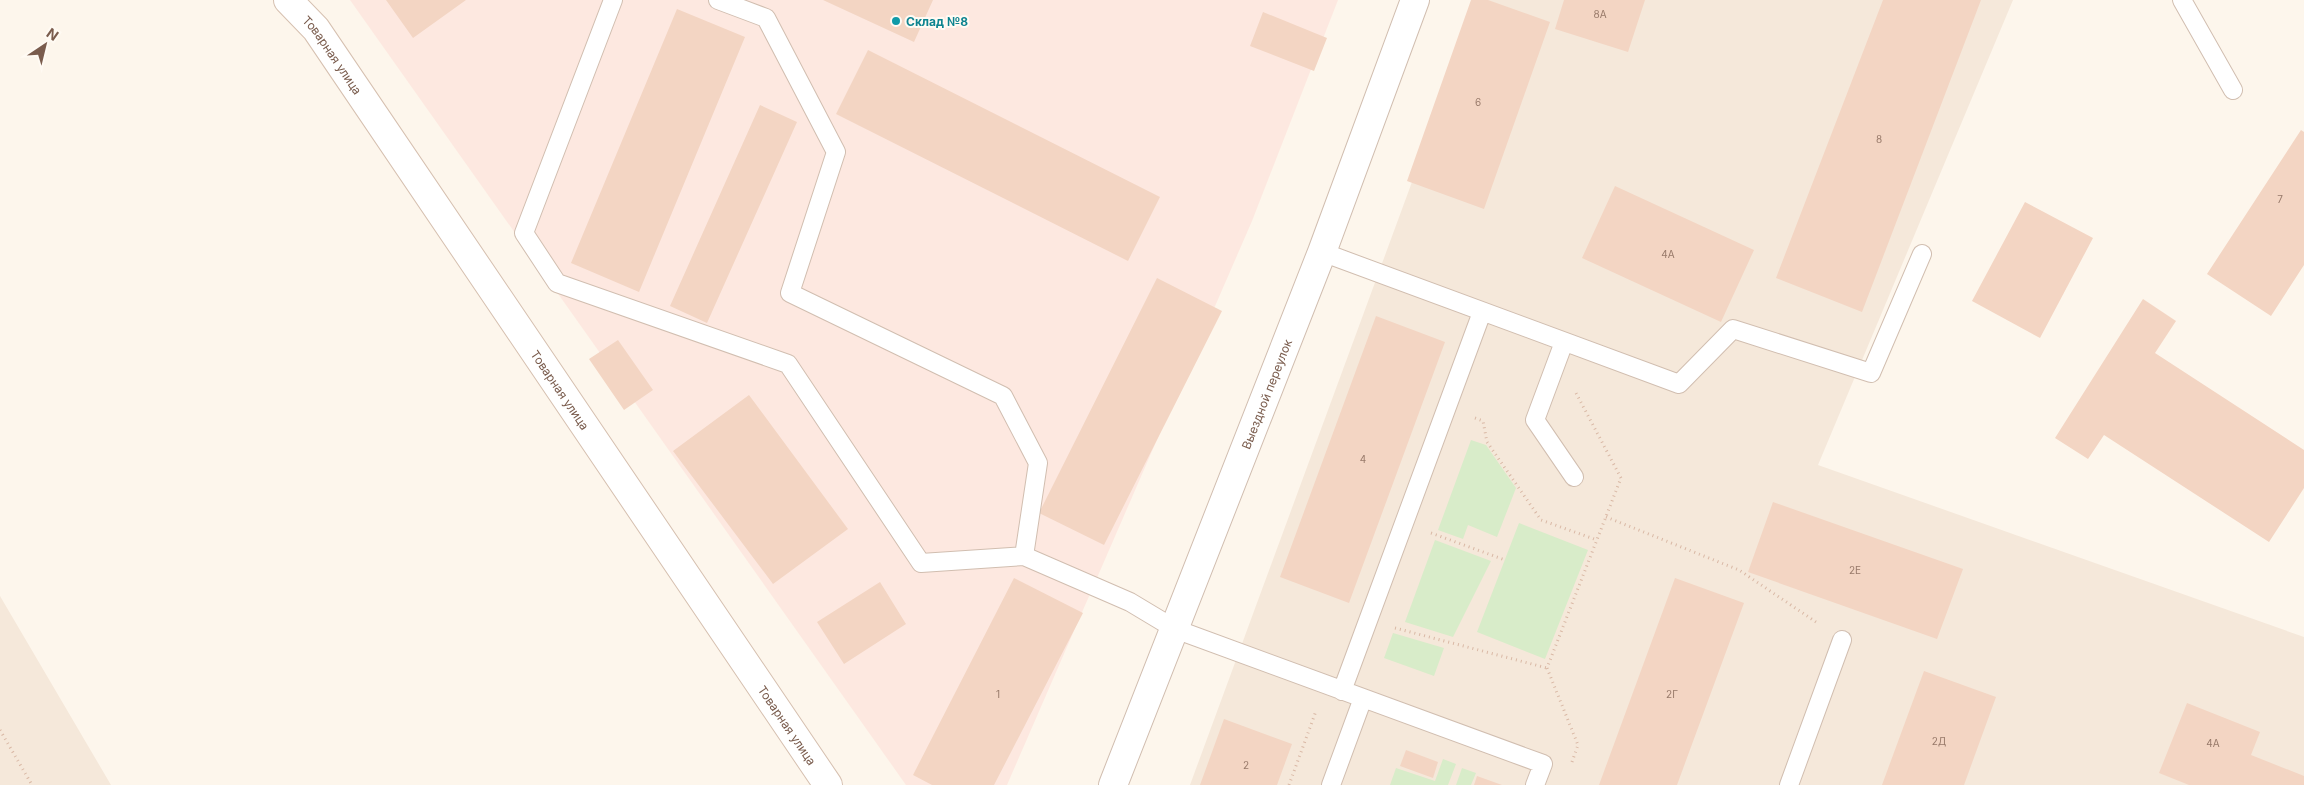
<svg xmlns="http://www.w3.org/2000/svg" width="2304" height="785" font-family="Inter,sans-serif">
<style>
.residential{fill:#f5e8da}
.commercial{fill:#fde8e0}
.green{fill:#d8ecc9}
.building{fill:#f3d5c3}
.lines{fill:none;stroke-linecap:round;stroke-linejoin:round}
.service-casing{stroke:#d1beb0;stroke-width:20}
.minor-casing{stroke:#d1beb0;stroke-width:30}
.secondary-casing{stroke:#d6c0b0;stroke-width:30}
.path{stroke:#d9b8a5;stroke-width:3;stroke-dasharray:1 4;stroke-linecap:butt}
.service{stroke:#fff;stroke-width:18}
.minor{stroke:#fff;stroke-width:28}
.secondary{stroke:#fff;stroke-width:28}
.culture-dot{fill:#0f9aa8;stroke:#fffaf3;stroke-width:2}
.labels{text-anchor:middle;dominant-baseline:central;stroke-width:4;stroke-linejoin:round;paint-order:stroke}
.number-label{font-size:10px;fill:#987a6a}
.culture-label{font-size:12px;font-weight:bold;fill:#0d838f;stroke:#fffaf3;text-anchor:start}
.street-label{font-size:12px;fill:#7a5c4d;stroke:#fffaf3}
</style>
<rect width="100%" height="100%" fill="#fdf6ec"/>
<!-- residential -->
<path class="residential" d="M1479,0H2013L1818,465L2304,637V785H1190Z
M0,596L111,785H0Z"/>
<!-- commercial -->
<path class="commercial" d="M350,0H1338L1252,221L1007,785H906Z"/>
<!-- green -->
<path class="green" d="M1471,440L1486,445L1516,488L1497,537L1468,525L1463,539L1438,530Z
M1519,523L1588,550L1545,659L1477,632Z
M1435,540L1491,561L1453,637L1405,622Z
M1393,633L1444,648L1434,676L1384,658Z
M1443,759L1456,764L1448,785H1390L1396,768L1435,781Z
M1462,768L1476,773L1471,785H1456Z"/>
<!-- building -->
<path class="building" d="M386,0H466L413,38Z
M823,0H933L914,42Z
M1471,0H1488L1550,22L1484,209L1407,181Z
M1564,0H1645L1628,52L1555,29Z
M1883,0H1981L1862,312L1776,278Z
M677,9L745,37L639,292L571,263Z
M1263,12L1327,38L1314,71L1250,46Z
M868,50L1160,197L1128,261L836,114Z
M760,105L797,122L707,323L670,306Z
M2301,130L2304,132V265L2271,316L2207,274Z
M1615,186L1754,250L1721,322L1582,258Z
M2025,202L2093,238L2040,338L1972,301Z
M1157,278L1222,311L1104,545L1039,513Z
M2143,299L2176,321L2155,353L2304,450V488L2269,542L2104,435L2088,459L2055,438Z
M1376,316L1445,342L1349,603L1280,577Z
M618,340L653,390L624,410L589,359Z
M749,395L848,529L773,584L673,451Z
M1773,502L1963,569L1937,639L1748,572Z
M1014,578L1083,613L994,785H932L913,775Z
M1675,578L1744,603L1677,785H1599Z
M880,582L906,624L844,664L817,622Z
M1924,671L1996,697L1964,785H1882Z
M2187,703L2260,732L2251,755L2304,776V785H2189L2159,773Z
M1224,719L1292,744L1277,785H1200Z
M1406,750L1438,762L1433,778L1400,766Z
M1477,776L1502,785H1474Z"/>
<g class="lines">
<!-- service casing -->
<g class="service-casing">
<path id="service" d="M613,0L524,233L557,283L788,364L921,563L1024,556L1130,602L1175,629L1543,764L1535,785
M718,0L766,18L836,152L790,293L1003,396L1038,463L1024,556
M2182,0L2233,90
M1322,252L1679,384L1733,329L1871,373L1922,254
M1564,342L1535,420L1574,477
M1342,691L1482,312
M1331,785L1363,698
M1789,785L1842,640"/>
</g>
<!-- minor casing -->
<g class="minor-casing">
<g id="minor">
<path id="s1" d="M1113,785L1322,252L1415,0"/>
</g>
</g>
<!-- secondary casing -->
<g class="secondary-casing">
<g id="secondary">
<path id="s2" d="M288,0L316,29L339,63L828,785"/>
</g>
</g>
<!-- path -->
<path class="path" d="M1475,418L1483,421L1487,442L1541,520L1597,540
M1606,517L1739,570L1819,624
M1431,533L1505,560
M1395,628L1547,668
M0,730L32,785
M1572,762L1578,745L1547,668L1621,478L1576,393
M1289,785L1316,711"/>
<!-- service -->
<use href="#service" class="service"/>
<!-- minor -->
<use href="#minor" class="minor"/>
<!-- secondary -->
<use href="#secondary" class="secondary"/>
</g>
<!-- markers -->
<circle class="culture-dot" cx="896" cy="21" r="5"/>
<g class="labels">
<!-- number labels -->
<g class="number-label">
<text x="1600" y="14">8А</text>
<text x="1478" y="102">6</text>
<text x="1879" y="139">8</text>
<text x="2280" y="199">7</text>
<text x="1668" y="254">4А</text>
<text x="1363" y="459">4</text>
<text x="1855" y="570">2Е</text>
<text x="998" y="694">1</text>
<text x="1672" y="694">2Г</text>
<text x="1939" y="741">2Д</text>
<text x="2213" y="743">4А</text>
<text x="1246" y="765">2</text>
</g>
<!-- culture labels -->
<g class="culture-label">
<text x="906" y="21">Склад №8</text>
</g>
<!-- street labels -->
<g class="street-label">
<text stroke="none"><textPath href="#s2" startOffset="71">Товарная улица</textPath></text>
<text stroke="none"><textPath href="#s2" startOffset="476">Товарная улица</textPath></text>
<text stroke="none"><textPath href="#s1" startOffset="420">Выездной переулок</textPath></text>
<text stroke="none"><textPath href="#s2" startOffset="881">Товарная улица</textPath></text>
</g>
</g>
<!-- north arrow -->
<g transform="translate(45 45) rotate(35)" stroke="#fffaf3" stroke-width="4" paint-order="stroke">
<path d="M0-4L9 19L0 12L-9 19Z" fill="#7a5c4d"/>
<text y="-8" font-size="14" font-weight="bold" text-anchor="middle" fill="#7a5c4d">N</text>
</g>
</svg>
